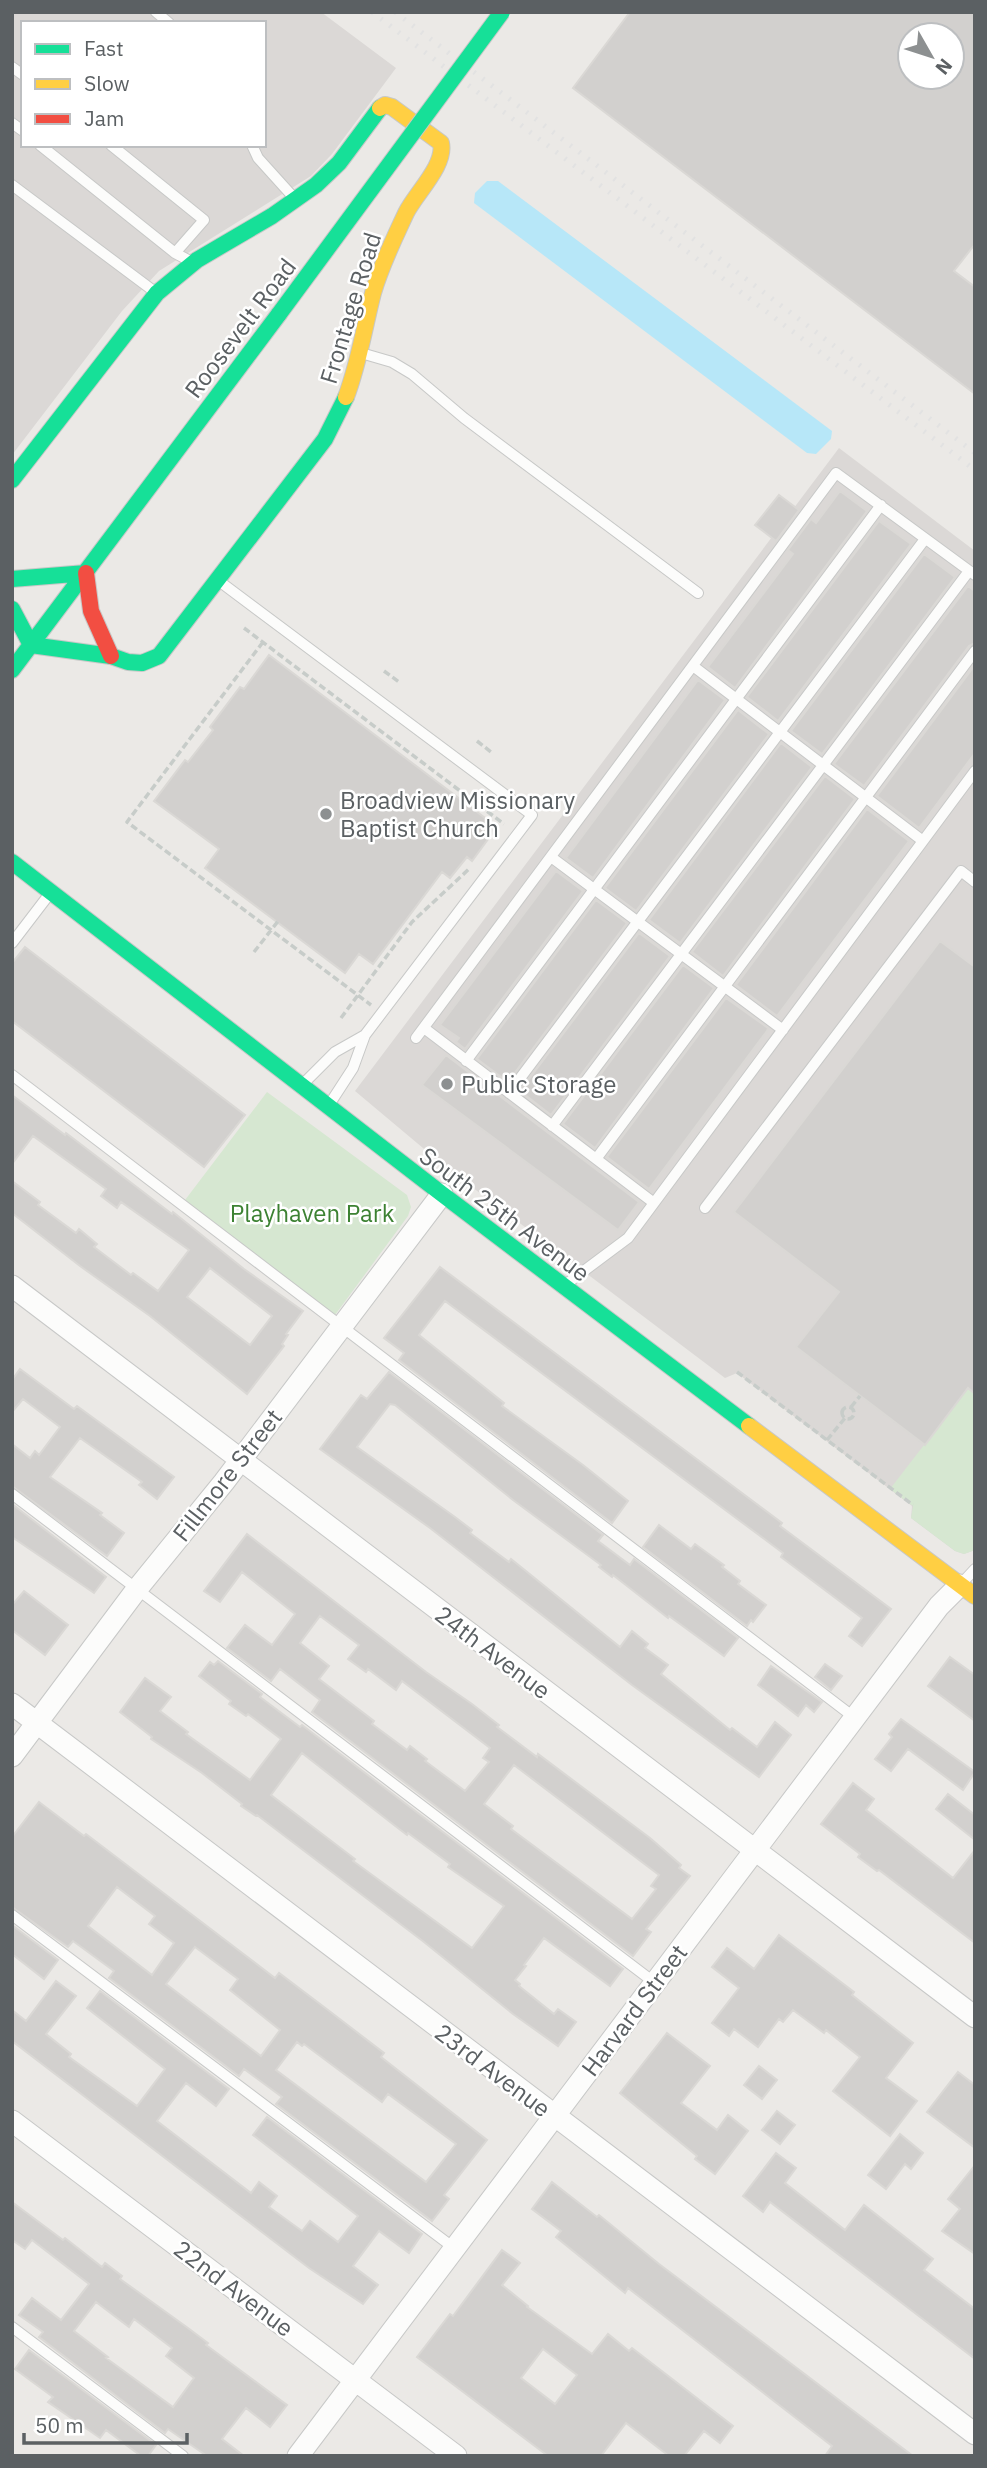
<svg xmlns="http://www.w3.org/2000/svg" width="987" height="2468" font-family="'IBM Plex Sans',sans-serif">
<style>
.industrial{fill:#dbd8d6;fill-rule:evenodd}
.green{fill:#d6e7d1}
.water{fill:#b7e7f8}
.building{fill:#d2d0ce;stroke:#dad8d5;stroke-width:2;fill-rule:evenodd}
.lines{fill:none;stroke-linecap:round;stroke-linejoin:round}
.lane-casing{stroke:#c7c8c7;stroke-width:12}
.street-casing{stroke:#c7c8c7;stroke-width:23}
.fast-casing{stroke:#c7c8c7;stroke-width:18}
.slow-casing{stroke:#c7c8c7;stroke-width:18}
.jam-casing{stroke:#c7c8c7;stroke-width:18}
.path{stroke:#c7ccc9;stroke-width:3.5;stroke-dasharray:7 3.5;stroke-linecap:butt}
.lane{stroke:#fcfcfb;stroke-width:10}
.street{stroke:#fcfcfb;stroke-width:21}
.fast{stroke:#16e098;stroke-width:16}
.slow{stroke:#ffcf43;stroke-width:16}
.jam{stroke:#f24e42;stroke-width:16}
.rail{stroke:#e2e2e2;stroke-width:5;stroke-dasharray:2 9;stroke-linecap:butt}
.fast-bridge-casing{stroke:#c7c8c7;stroke-width:18;stroke-linecap:butt}
.fast-bridge{stroke:#16e098;stroke-width:16}
.poi-dot{fill:#8d9091;stroke:#fff;stroke-width:2.5}
.labels{text-anchor:middle;dominant-baseline:central;stroke-width:5;stroke-linejoin:round;paint-order:stroke}
.street-label{font-size:24px;fill:#5b6063;stroke:#fff}
.poi-label{font-size:24px;fill:#5b6063;stroke:#fff;text-anchor:start}
.park-label{font-size:24px;fill:#3d8233;stroke:#fff}
</style>
<rect width="100%" height="100%" fill="#ebe9e6"/>
<!-- industrial -->
<path class="industrial" d="M12,12H321L396,68L332,154L311,176L159,271L122,311L12,455ZM23,23H264V145H23Z
M839,448L975,551V1550L964,1554L955,1551L911,1518L912,1506L737,1373L725,1378L448,1169L355,1091Z"/>
<!-- green -->
<path class="green" d="M267,1092L407,1195L411,1207L408,1216L332,1319L182,1204Z
M968,1388L975,1394V1550L964,1554L955,1551L911,1518L913,1506L890,1489Z"/>
<!-- water -->
<path class="water" d="M487,181H498L832,431L831,439L816,454L807,453L474,203L475,193Z"/>
<!-- building -->
<path class="building" d="M630,12H975V244L954,271L975,287V394L573,88ZM910,35H952V77H910Z
M840,491L867,511L735,688L708,667L793,554L788,550L811,519L816,523Z
M779,495L799,510L776,541L755,525Z
M879,521L911,544L778,721L747,697Z
M924,554L955,577L822,754L791,731Z
M968,586L975,591V643L969,646L864,786L834,764Z
M269,655L497,827L472,861L467,857L450,878L442,872L373,964L359,954L345,973L205,868L219,849L154,801L185,760L188,762L213,730L210,727L240,687L244,689Z
M975,665V753L919,828L877,796Z
M698,680L725,700L593,878L566,858Z
M738,710L769,734L636,911L605,888Z
M781,743L812,767L680,943L649,920Z
M825,776L855,799L723,976L692,952Z
M867,809L909,841L777,1016L736,985Z
M556,871L583,891L465,1049L456,1042L459,1038L440,1025Z
M596,900L627,923L508,1082L477,1059Z
M639,933L670,956L551,1115L520,1091Z
M940,941L975,967V1394L968,1388L925,1445L796,1347L839,1292L734,1212Z
M25,947L245,1115L204,1167L12,1021V963Z
M683,965L714,988L595,1148L563,1124Z
M726,998L768,1028L767,1031L649,1189L607,1157Z
M446,1055L639,1202L618,1230L422,1085Z
M12,1095L65,1135L66,1133L172,1214L173,1212L244,1269L303,1311L286,1334L288,1335L282,1344L284,1346L247,1394L150,1316L80,1266L12,1213V1181L40,1202L38,1205L76,1233L79,1229L97,1244L94,1247L131,1275L133,1273L158,1291L189,1250L121,1202L117,1208L101,1196L106,1189L33,1136L12,1164ZM210,1268L272,1316L250,1345L187,1297Z
M440,1267L782,1523L780,1526L891,1609L862,1646L849,1636L862,1618L781,1557L783,1553L445,1301L419,1335L504,1403L502,1406L583,1465L628,1501L612,1523L399,1360L404,1353L384,1338Z
M20,1369L74,1409L77,1406L174,1477L157,1499L139,1485L142,1482L80,1438L50,1477L102,1513L100,1515L124,1533L107,1556L12,1486V1444L30,1458L35,1451L39,1455L60,1427L23,1399L12,1412V1380Z
M389,1372L603,1535L598,1541L630,1565L634,1559L738,1638L724,1656L669,1616L668,1618L613,1575L612,1577L599,1567L601,1565L513,1500L395,1405L390,1404L357,1447L455,1517L472,1530L470,1533L509,1562L511,1559L620,1647L632,1631L648,1644L645,1648L668,1665L661,1674L730,1730L732,1728L757,1747L775,1722L791,1735L759,1777L632,1685L430,1528L320,1449L361,1395L367,1399Z
M12,1504L106,1577L94,1593L12,1537Z
M659,1525L691,1549L695,1544L724,1565L722,1567L740,1581L738,1584L766,1605L753,1622L751,1620L747,1626L643,1547Z
M247,1534L426,1672L472,1704L499,1725L497,1727L537,1757L538,1754L650,1838L681,1865L679,1868L690,1876L646,1929L651,1932L633,1956L312,1712L320,1700L280,1669L271,1681L227,1648L245,1625L272,1645L295,1614L242,1572L220,1602L204,1591ZM320,1616L359,1645L348,1659L366,1672L368,1669L396,1690L402,1681L490,1748L483,1758L489,1762L465,1791L425,1761L427,1759L410,1746L407,1750L372,1724L374,1721L319,1679L329,1666L300,1643ZM514,1765L659,1875L651,1886L656,1889L632,1919L511,1829L513,1826L484,1804Z
M24,1591L68,1625L45,1655L12,1630V1605Z
M950,1657L975,1675V1721L928,1686Z
M218,1661L262,1694L260,1697L300,1727L302,1725L623,1969L610,1986L544,1938L524,1965L526,1966L515,1980L520,1984L519,1986L554,2014L558,2009L576,2022L558,2046L513,2014L424,1942L257,1815L256,1816L241,1806L242,1804L202,1773L151,1739L152,1737L120,1712L145,1678L171,1697L160,1711L188,1732L186,1734L250,1780L281,1739L248,1714L246,1716L229,1704L231,1701L199,1676L210,1662L214,1665ZM302,1753L394,1825L407,1835L408,1833L450,1864L448,1867L504,1906L472,1948L353,1861L355,1859L271,1795Z
M825,1664L842,1676L831,1690L815,1677Z
M771,1666L822,1702L814,1712L806,1705L798,1716L758,1685Z
M901,1719L975,1772L963,1790L908,1749L891,1771L875,1759L892,1737L889,1734Z
M853,1783L874,1799L866,1810L953,1878L975,1850V1943L879,1870L877,1871L858,1857L860,1854L821,1824Z
M948,1794L975,1815V1840L936,1809Z
M39,1802L84,1836L86,1834L275,1978L279,1973L328,2010L384,2053L381,2057L487,2140L444,2195L449,2199L432,2221L276,2104L282,2097L244,2069L239,2076L109,1978L114,1971L73,1941L68,1947L12,1907V1837ZM117,1887L155,1916L149,1924L174,1943L152,1975L88,1926ZM195,1947L238,1979L230,1990L280,2030L261,2056L166,1984ZM297,2042L302,2046L304,2044L382,2102L388,2094L456,2144L426,2182L276,2070Z
M12,1925L58,1960L44,1979L12,1954Z
M779,1935L854,1992L852,1995L913,2043L886,2078L917,2101L890,2136L833,2091L860,2057L826,2030L824,2033L793,2010L783,2022L779,2019L758,2047L734,2029L729,2036L712,2023L739,1988L712,1967L727,1948L754,1969Z
M56,1981L76,1996L46,2034L71,2054L69,2057L137,2106L165,2069L87,2008L100,1991L229,2089L216,2106L186,2083L157,2121L251,2193L259,2182L277,2196L269,2207L302,2231L310,2221L338,2242L358,2216L253,2135L267,2117L422,2234L409,2253L379,2231L353,2266L378,2285L363,2304L309,2268L12,2041V2010L26,2021Z
M667,2033L710,2066L681,2103L717,2130L728,2115L748,2131L715,2174L695,2159L697,2156L620,2093Z
M759,2066L777,2080L762,2099L744,2085Z
M958,2072L975,2085V2148L927,2112Z
M777,2111L795,2125L780,2144L762,2130Z
M900,2134L923,2153L911,2169L905,2164L886,2189L868,2175Z
M776,2153L796,2168L785,2183L845,2230L864,2205L933,2259L924,2270L975,2309V2359L770,2202L763,2212L743,2196Z
M975,2165V2254L942,2231L960,2209L948,2199Z
M552,2182L597,2217L599,2215L659,2264L913,2456H825L832,2446L628,2288L625,2293L556,2237L561,2231L532,2209Z
M12,2202L63,2240L65,2238L102,2267L105,2263L122,2276L120,2279L188,2328L208,2343L206,2345L287,2405L270,2427L246,2408L222,2439L244,2456H207L168,2429L165,2433L39,2337L43,2332L19,2315L32,2298L61,2320L89,2284L32,2240L25,2249L12,2240ZM96,2302L129,2327L134,2319L172,2348L166,2356L194,2378L173,2407L106,2358L108,2357L74,2331Z
M502,2250L520,2263L502,2285L528,2306L527,2307L592,2354L608,2334L629,2351L632,2348L733,2426L720,2443L704,2431L684,2456H669L626,2423L601,2456H548L417,2357L450,2314L453,2316ZM543,2349L577,2375L555,2404L521,2378Z
M29,2350L156,2445L148,2456H141L106,2430L100,2438L48,2402L53,2397L15,2369Z"/>
<g class="lines">
<!-- lane casing -->
<g class="lane-casing">
<path id="lane" d="M156,12L169,23
M12,67L23,75
M12,123L23,131
M40,145L175,253L190,261
M111,145L204,220L175,253
M252,145L258,158L295,199
M12,185L155,292
M361,353L392,362L412,374L464,418L698,593
M219,581L532,815L365,1035L353,1068L329,1105
M693,666L923,841
M551,857L783,1030
M12,943L51,892
M424,1028L654,1203
M416,1038L836,473L975,575
M466,1061L881,505
M12,1075L855,1718
M302,1085L335,1052L365,1035
M509,1093L925,539
M552,1126L969,571
M596,1159L975,651
M705,1208L961,871L975,882
M565,1285L628,1238L975,771
M12,1494L655,1983
M962,1583L975,1569
M12,1915L454,2248
M12,2327L183,2456"/>
</g>
<!-- street casing -->
<g class="street-casing">
<path id="street" d="M12,1286L975,2017
M12,1704L975,2434
M12,1756L137,1589L224,1482L442,1194
M12,2121L456,2456
M298,2456L939,1606L960,1585"/>
</g>
<!-- fast casing -->
<g class="fast-casing">
<path id="fast" d="M12,480L157,293L197,260L272,216L316,185L339,163L380,108
M12,579L86,573
M12,609L31,645
M31,645L111,656L128,662L142,663L159,656L325,439L346,397
M12,670L279,314
M12,862L442,1194L749,1426"/>
</g>
<!-- slow casing -->
<g class="slow-casing">
<path id="slow" d="M346,397C359,363 364,328 373,293C381,265 394,239 406,213C416,193 446,165 441,143L392,107L385,105L380,108
M749,1426L975,1596"/>
</g>
<!-- jam casing -->
<g class="jam-casing">
<path id="jam" d="M86,573L91,611L111,656"/>
</g>
<!-- path -->
<path class="path" d="M244,628L504,824
M263,642L127,822L371,1005
M384,671L399,682
M477,741L491,752
M254,952L279,920
M341,1018L412,922L469,869
M737,1372L913,1505
M842 1413a6 6 0 1 1 12 0a6 6 0 1 1-12 0Z
M851,1407L860,1396
M827,1440L845,1418"/>
<!-- lane -->
<use href="#lane" class="lane"/>
<!-- street -->
<use href="#street" class="street"/>
<!-- fast -->
<use href="#fast" class="fast"/>
<!-- slow -->
<use href="#slow" class="slow"/>
<!-- jam -->
<use href="#jam" class="jam"/>
<!-- rail -->
<path class="rail" d="M372,12L975,470
M395,12L975,453"/>
<!-- fast-bridge casing -->
<g class="fast-bridge-casing">
<path id="fast-bridge" d="M279,314L502,12"/>
</g>
<!-- fast-bridge -->
<use href="#fast-bridge" class="fast-bridge"/>
</g>
<!-- markers -->
<g class="poi-dot">
<circle cx="326" cy="814" r="7"/>
<circle cx="447" cy="1084" r="7"/>
</g>
<g class="labels">
<!-- street labels -->
<g class="street-label">
<text transform="translate(350 308) rotate(-73)">Frontage Road</text>
<text transform="translate(240 328) rotate(-53)">Roosevelt Road</text>
<text transform="translate(505 1214) rotate(37)">South 25th Avenue</text>
<text transform="translate(227 1475) rotate(-52)">Fillmore Street</text>
<text transform="translate(493 1652) rotate(37)">24th Avenue</text>
<text transform="translate(634 2010) rotate(-53)">Harvard Street</text>
<text transform="translate(493 2070) rotate(37)">23rd Avenue</text>
<text transform="translate(234 2288) rotate(37)">22nd Avenue</text>
</g>
<!-- poi labels -->
<g class="poi-label">
<text x="340" y="800">Broadview Missionary<tspan x="340" dy="28">Baptist Church</tspan></text>
<text x="461" y="1084">Public Storage</text>
</g>
<!-- park labels -->
<g class="park-label">
<text x="312" y="1213">Playhaven Park</text>
</g>
</g>
<!-- border -->
<rect width="987" height="2468" fill="none" stroke="#5b6063" stroke-width="28"/>
<!-- legend -->
<rect x="21" y="21" width="245" height="126" fill="#ffffff" stroke="#bdbfc1" stroke-width="2"/>
<rect x="35" y="44" width="35" height="10" fill="#16e098" stroke="#bdbfc1" stroke-width="2"/>
<text x="84" y="56" font-size="21" fill="#5b6063">Fast</text>
<rect x="35" y="79" width="35" height="10" fill="#ffcf43" stroke="#bdbfc1" stroke-width="2"/>
<text x="84" y="91" font-size="21" fill="#5b6063">Slow</text>
<rect x="35" y="114" width="35" height="10" fill="#f24e42" stroke="#bdbfc1" stroke-width="2"/>
<text x="84" y="126" font-size="21" fill="#5b6063">Jam</text>
<!-- north arrow -->
<g transform="translate(931 56) rotate(129)"><circle r="33" fill="#ffffff" stroke="#bdbfc1" stroke-width="2"/>
<path d="M0-5L12 26L0 18L-12 26Z" fill="#8d9091"/>
<text y="-10" font-size="19" font-weight="bold" text-anchor="middle" fill="#5b6063">N</text>
</g>
<!-- scale -->
<path d="M24 2433v10h163v-10" fill="none" stroke="#5b6063" stroke-width="3.5"/>
<text x="35" y="2433" font-size="21" fill="#5b6063" stroke="#ffffff" stroke-width="5" paint-order="stroke">50 m</text>
</svg>
